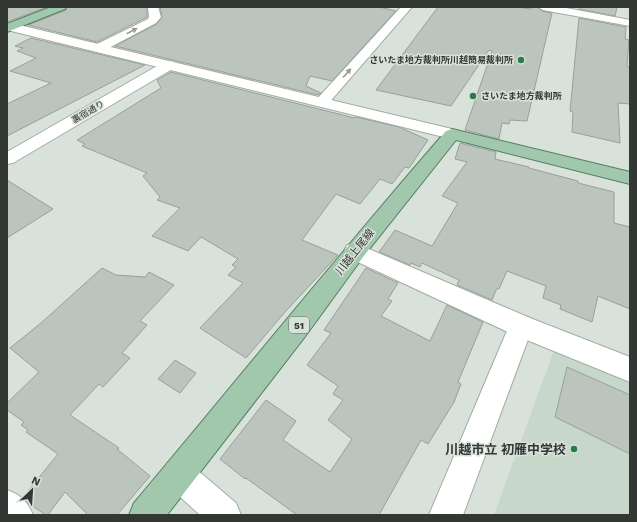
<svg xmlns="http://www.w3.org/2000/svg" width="637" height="522" font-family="'Work Sans','Noto Sans JP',sans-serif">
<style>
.built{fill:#c7d8cb}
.building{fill:#bbc5bd;stroke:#97a099}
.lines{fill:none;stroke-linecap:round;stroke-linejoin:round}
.minor-casing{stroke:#a2aca4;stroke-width:2}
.tertiary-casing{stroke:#a2aca4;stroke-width:2}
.primary-casing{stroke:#537e60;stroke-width:2}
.minor{fill:#fff;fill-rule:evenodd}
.tertiary{fill:#fff;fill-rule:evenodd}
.primary{fill:#a1c8ad;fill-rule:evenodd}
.oneway{fill:#9a9c9a}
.poi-dot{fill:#2c7949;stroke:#d8e2da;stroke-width:1.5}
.labels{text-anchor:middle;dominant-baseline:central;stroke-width:3;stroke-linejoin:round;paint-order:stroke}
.far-poi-label{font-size:9px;font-weight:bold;fill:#343835;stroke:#d8e2da;text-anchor:end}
.far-street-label{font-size:9px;fill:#343835;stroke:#d8e2da}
.shield{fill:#d8e2da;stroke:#656b66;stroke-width:1}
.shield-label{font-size:10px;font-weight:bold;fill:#343835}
.street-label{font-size:11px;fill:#343835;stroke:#d8e2da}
.near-poi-label{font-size:13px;font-weight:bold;fill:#343835;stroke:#d8e2da;text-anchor:end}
</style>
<rect width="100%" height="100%" fill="#d8e2da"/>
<!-- built -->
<path class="built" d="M554,350L630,383V515H494Z"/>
<!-- building -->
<path class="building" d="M7,7H47L7,22Z
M67,7H147V17L97,42L28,25L66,10Z
M160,7H379L396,11L332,81L310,76L306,86L321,93L318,95L115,46L157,24L162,17Z
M438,7H517L531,9L532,7H537L542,11L552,13L527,121L510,120L509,124L502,123L499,139L465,130L492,51L489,50L451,106L376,90Z
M580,7H617L615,16L579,9Z
M579,18L626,27L625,39L629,40L627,65L630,69V104L618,103L620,143L572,132L573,112L570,111Z
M31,38L145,65L7,136V104L51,83L10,71L36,58L17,51L23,48L15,46Z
M171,72L355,118L356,117L399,127L428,140L409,168L405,167L392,184L380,179L360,204L336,194L302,240L338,255L285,312L246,358L200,328L243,283L228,275L236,267L232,265L238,259L201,237L188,251L152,236L180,208L157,200L160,197L143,176L147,173L82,146L85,144L77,140L161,88L157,80Z
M460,143L496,152L495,159L529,167V168L578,181V183L614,192V223L630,227V309L598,296L592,322L560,309L561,305L543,298L546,286L507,271L499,289L497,288L492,300L457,285L459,280L422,263L420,267L411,263L410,265L379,252L395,230L432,246L458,203L442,196L467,162L455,159Z
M7,180L53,209L7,238Z
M102,268L116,275L145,277L149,272L174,285L140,321L147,325L122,353L130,358L103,387L99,384L70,415L119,448L117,449L150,476L117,515H88L65,492L48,515H46L29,504L23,497L58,454L26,432L28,430L21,425L24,422L7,410V403L39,372L10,348L41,323Z
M366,268L398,283L388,299L392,301L381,316L430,341L447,305L483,322L458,382L461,384L454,402L428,444L421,440L379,515H297L246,478L245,479L220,459L266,400L296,421L283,440L330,472L352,439L328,420L343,400L333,394L338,386L307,365L331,333L324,330Z
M175,360L196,373L180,393L158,379Z
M567,367L630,395V454L555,417Z"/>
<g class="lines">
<!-- minor casing -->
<g class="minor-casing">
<path id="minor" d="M148,7H158L161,17L156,23L103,51H95L93,48L95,45L148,19L149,17Z
M401,7H412L327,105L322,107L317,105L314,102L317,99Z
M538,7H561L630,20V26L543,10Z
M169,61L174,62L176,65L174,68L13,163L7,164V152L164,62Z
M355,243L530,318L630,357V382L512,334L347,257L344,251L347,245Z
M7,490C21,495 27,501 33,515H7Z"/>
</g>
<!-- tertiary casing -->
<g class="tertiary-casing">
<path id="tertiary" d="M11,23L452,129L458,131L460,134L458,137L452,139L7,30V24Z
M521,315L530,318L533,326L463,515H429L509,326L512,318Z
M178,458L189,463L236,503L241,515H200L167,485L162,474L167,463Z"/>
</g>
<!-- primary casing -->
<g class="primary-casing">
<path id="primary" d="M51,7H66L65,9L7,32V24Z
M452,129L630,172V184L456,140L363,257L304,338L167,515H129L134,503C238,379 340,253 446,131Z"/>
</g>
<!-- minor -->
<use href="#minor" class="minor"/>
<!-- tertiary -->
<use href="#tertiary" class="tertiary"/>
<!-- primary -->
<use href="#primary" class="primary"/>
</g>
<!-- one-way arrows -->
<defs><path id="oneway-solid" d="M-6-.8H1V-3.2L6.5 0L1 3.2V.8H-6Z"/></defs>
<g class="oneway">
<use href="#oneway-solid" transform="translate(132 31) rotate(-28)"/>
<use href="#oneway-solid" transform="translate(347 73) rotate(-49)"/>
</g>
<!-- markers -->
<g class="poi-dot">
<circle cx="521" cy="60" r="4"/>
<circle cx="473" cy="96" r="4"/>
<circle cx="574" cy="449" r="4"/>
</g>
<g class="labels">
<!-- far-poi labels -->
<g class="far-poi-label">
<text x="513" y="60">さいたま地方裁判所川越簡易裁判所</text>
<text x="481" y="96" text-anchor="start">さいたま地方裁判所</text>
</g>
<!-- far-street labels -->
<g class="far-street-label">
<text transform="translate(88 112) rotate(-30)">裏宿通り</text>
</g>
<!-- shield labels -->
<rect class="shield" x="289" y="317" width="20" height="16" rx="3"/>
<g class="shield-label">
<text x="299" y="325">51</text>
</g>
<!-- street labels -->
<g class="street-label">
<text transform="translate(355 252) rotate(-52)">川越上尾線</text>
</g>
<!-- near-poi labels -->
<g class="near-poi-label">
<text x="566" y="449">川越市立 初雁中学校</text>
</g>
</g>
<!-- border -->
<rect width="637" height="522" fill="none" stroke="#343835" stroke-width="16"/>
<!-- north arrow -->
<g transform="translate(32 490) rotate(25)" stroke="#d8e2da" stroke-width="3" paint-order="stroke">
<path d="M0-3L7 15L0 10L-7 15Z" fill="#343835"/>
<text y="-6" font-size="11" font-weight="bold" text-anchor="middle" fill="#343835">N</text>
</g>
</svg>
